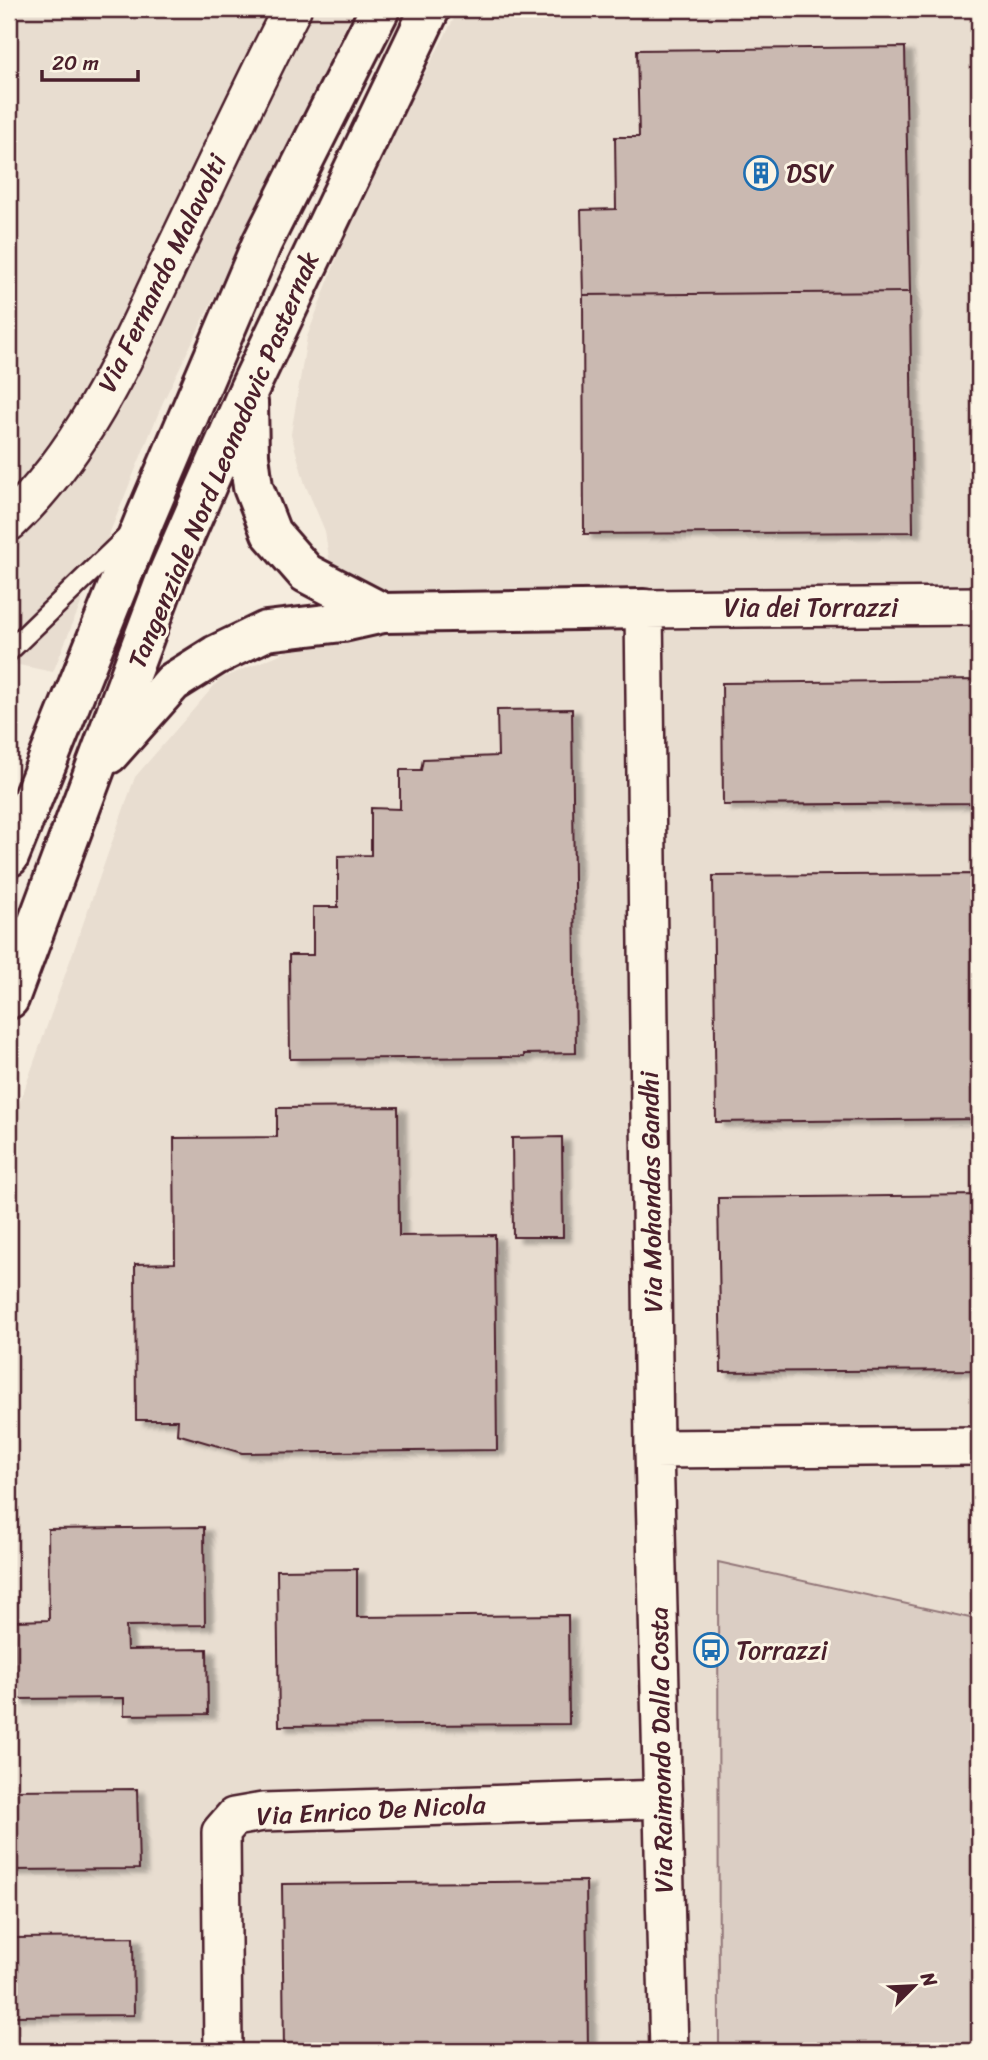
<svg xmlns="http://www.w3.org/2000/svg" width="988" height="2060" font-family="Sriracha,sans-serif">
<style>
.built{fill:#e8ddd0}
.green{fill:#dbcec4;stroke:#927678;stroke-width:2}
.building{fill:#cab9b1;stroke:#4a1f2b;stroke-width:2;filter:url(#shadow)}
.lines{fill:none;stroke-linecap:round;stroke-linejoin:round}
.service-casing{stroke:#4a1f2b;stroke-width:24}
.minor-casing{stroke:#4a1f2b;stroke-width:42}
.trunk-casing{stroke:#4a1f2b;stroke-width:44}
.service{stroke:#fcf5e5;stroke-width:19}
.minor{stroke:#fcf5e5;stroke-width:37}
.trunk{stroke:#fcf5e5;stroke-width:38}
.labels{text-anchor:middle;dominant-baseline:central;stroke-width:6;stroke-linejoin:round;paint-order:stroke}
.poi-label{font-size:26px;fill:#4a1f2b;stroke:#fcf5e5;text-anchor:start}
.street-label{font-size:26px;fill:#4a1f2b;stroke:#fcf5e5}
</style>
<defs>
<filter id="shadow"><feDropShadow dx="8" dy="4.5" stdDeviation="2" flood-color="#0004"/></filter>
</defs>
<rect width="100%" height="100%" fill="#f5ecde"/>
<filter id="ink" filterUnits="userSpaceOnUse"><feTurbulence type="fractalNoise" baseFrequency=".0143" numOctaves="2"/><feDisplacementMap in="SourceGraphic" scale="14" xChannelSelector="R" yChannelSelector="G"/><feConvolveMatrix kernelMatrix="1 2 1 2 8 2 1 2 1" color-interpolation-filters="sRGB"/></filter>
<g filter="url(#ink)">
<!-- built -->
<path class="built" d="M9,9H354L163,402L53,672L9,663Z
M459,9H979V1620L718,1562L719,2051H9V1133L135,777L220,679L285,652L333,584L325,531L305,484L291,434L307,337L363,189Z"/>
<!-- green -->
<path class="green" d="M718,1562L979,1620V2051H719Z"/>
<!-- building -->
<path class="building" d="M905,47L910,292L583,295L581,210L616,209L615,137H639L637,50Z
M910,292L913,532L584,534L583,295Z
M979,680V803L723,805L722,683Z
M572,709L576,1053L524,1054V1057L290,1059L289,955H313V907H338V856L371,855V808L400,809V770H421L423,759L498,756L497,710Z
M979,874V1119L716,1122L713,876Z
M398,1107L399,1236L495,1235L497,1450L242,1453L177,1434L178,1420H136L135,1264L175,1263L174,1138L277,1137V1108Z
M562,1137L563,1237H513L512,1138Z
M979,1195V1370L721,1372L718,1198Z
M204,1527L205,1625L126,1626L127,1650L207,1649L208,1714L124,1715V1698L16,1699L15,1621L49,1620L48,1529Z
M357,1569V1617L568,1615L569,1724L279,1726L277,1570Z
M137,1789L139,1869L9,1870V1790Z
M586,1881L588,2051H284L282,1884Z
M133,1937L134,2015L9,2016V1938Z"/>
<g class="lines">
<!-- service casing -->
<g class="service-casing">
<path id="service" d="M9,651L128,536"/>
</g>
<!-- minor casing -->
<g class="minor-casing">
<path id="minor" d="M9,522C87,448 129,348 174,252C213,171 251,89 292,9
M654,1449L979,1446
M223,2051L221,1832L234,1817L263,1812L663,1799
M669,2051L654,1449L644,609L979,606"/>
</g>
<!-- trunk casing -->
<g class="trunk-casing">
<path id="trunk" d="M248,402L249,455L253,487L271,533L306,573L383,613
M109,754L173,682L216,655L266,631L343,622L383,613L644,609
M9,857L144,521L262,243L380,9
M9,999L167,576L248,391L430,9"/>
</g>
<!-- service -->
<use href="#service" class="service"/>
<!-- minor -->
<use href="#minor" class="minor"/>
<!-- trunk -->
<use href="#trunk" class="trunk"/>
</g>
</g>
<!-- icons -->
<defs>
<g id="building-ring" transform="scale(1.75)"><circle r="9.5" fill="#fcf5e5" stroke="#1f6fb2" stroke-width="1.5"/><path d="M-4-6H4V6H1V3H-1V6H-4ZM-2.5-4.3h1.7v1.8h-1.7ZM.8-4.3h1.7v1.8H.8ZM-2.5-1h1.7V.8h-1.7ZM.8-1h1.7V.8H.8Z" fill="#1f6fb2"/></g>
<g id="bus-ring" transform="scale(1.75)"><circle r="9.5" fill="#fcf5e5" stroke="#1f6fb2" stroke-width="1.5"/><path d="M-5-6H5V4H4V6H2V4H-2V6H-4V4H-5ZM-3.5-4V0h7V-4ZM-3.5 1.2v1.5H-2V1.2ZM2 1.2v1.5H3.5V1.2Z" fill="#1f6fb2"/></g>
</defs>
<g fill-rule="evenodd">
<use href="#building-ring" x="761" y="173"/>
<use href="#bus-ring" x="711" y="1650"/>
</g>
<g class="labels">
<!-- poi labels -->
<g class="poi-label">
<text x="786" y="173">DSV</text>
<text x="736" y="1650">Torrazzi</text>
</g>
<!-- street labels -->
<g class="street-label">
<text transform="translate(162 273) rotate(-64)">Via Fernando Malavolti</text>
<text transform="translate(223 460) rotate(-67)">Tangenziale Nord Leonodovic Pasternak</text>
<text x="811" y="607">Via dei Torrazzi</text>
<text transform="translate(651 1192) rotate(-91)">Via Mohandas Gandhi</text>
<text transform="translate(661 1750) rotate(-91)">Via Raimondo Dalla Costa</text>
<text transform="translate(371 1810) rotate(-3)">Via Enrico De Nicola</text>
</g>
</g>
<!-- margin -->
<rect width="988" height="2060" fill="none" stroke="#fcf5e5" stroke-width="35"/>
<rect x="18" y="18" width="953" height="2025" fill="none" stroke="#4a1f2b" stroke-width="2.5" filter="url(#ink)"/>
<!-- north arrow -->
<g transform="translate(914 1986) rotate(66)" stroke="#fcf5e5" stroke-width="5" paint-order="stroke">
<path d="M0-5L12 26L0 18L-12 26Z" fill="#4a1f2b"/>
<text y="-10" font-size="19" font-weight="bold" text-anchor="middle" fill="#4a1f2b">N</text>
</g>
<!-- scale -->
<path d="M42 70v10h96v-10" fill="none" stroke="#4a1f2b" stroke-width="3.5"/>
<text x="52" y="70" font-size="21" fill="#4a1f2b" stroke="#fcf5e5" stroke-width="5" paint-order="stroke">20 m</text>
</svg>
